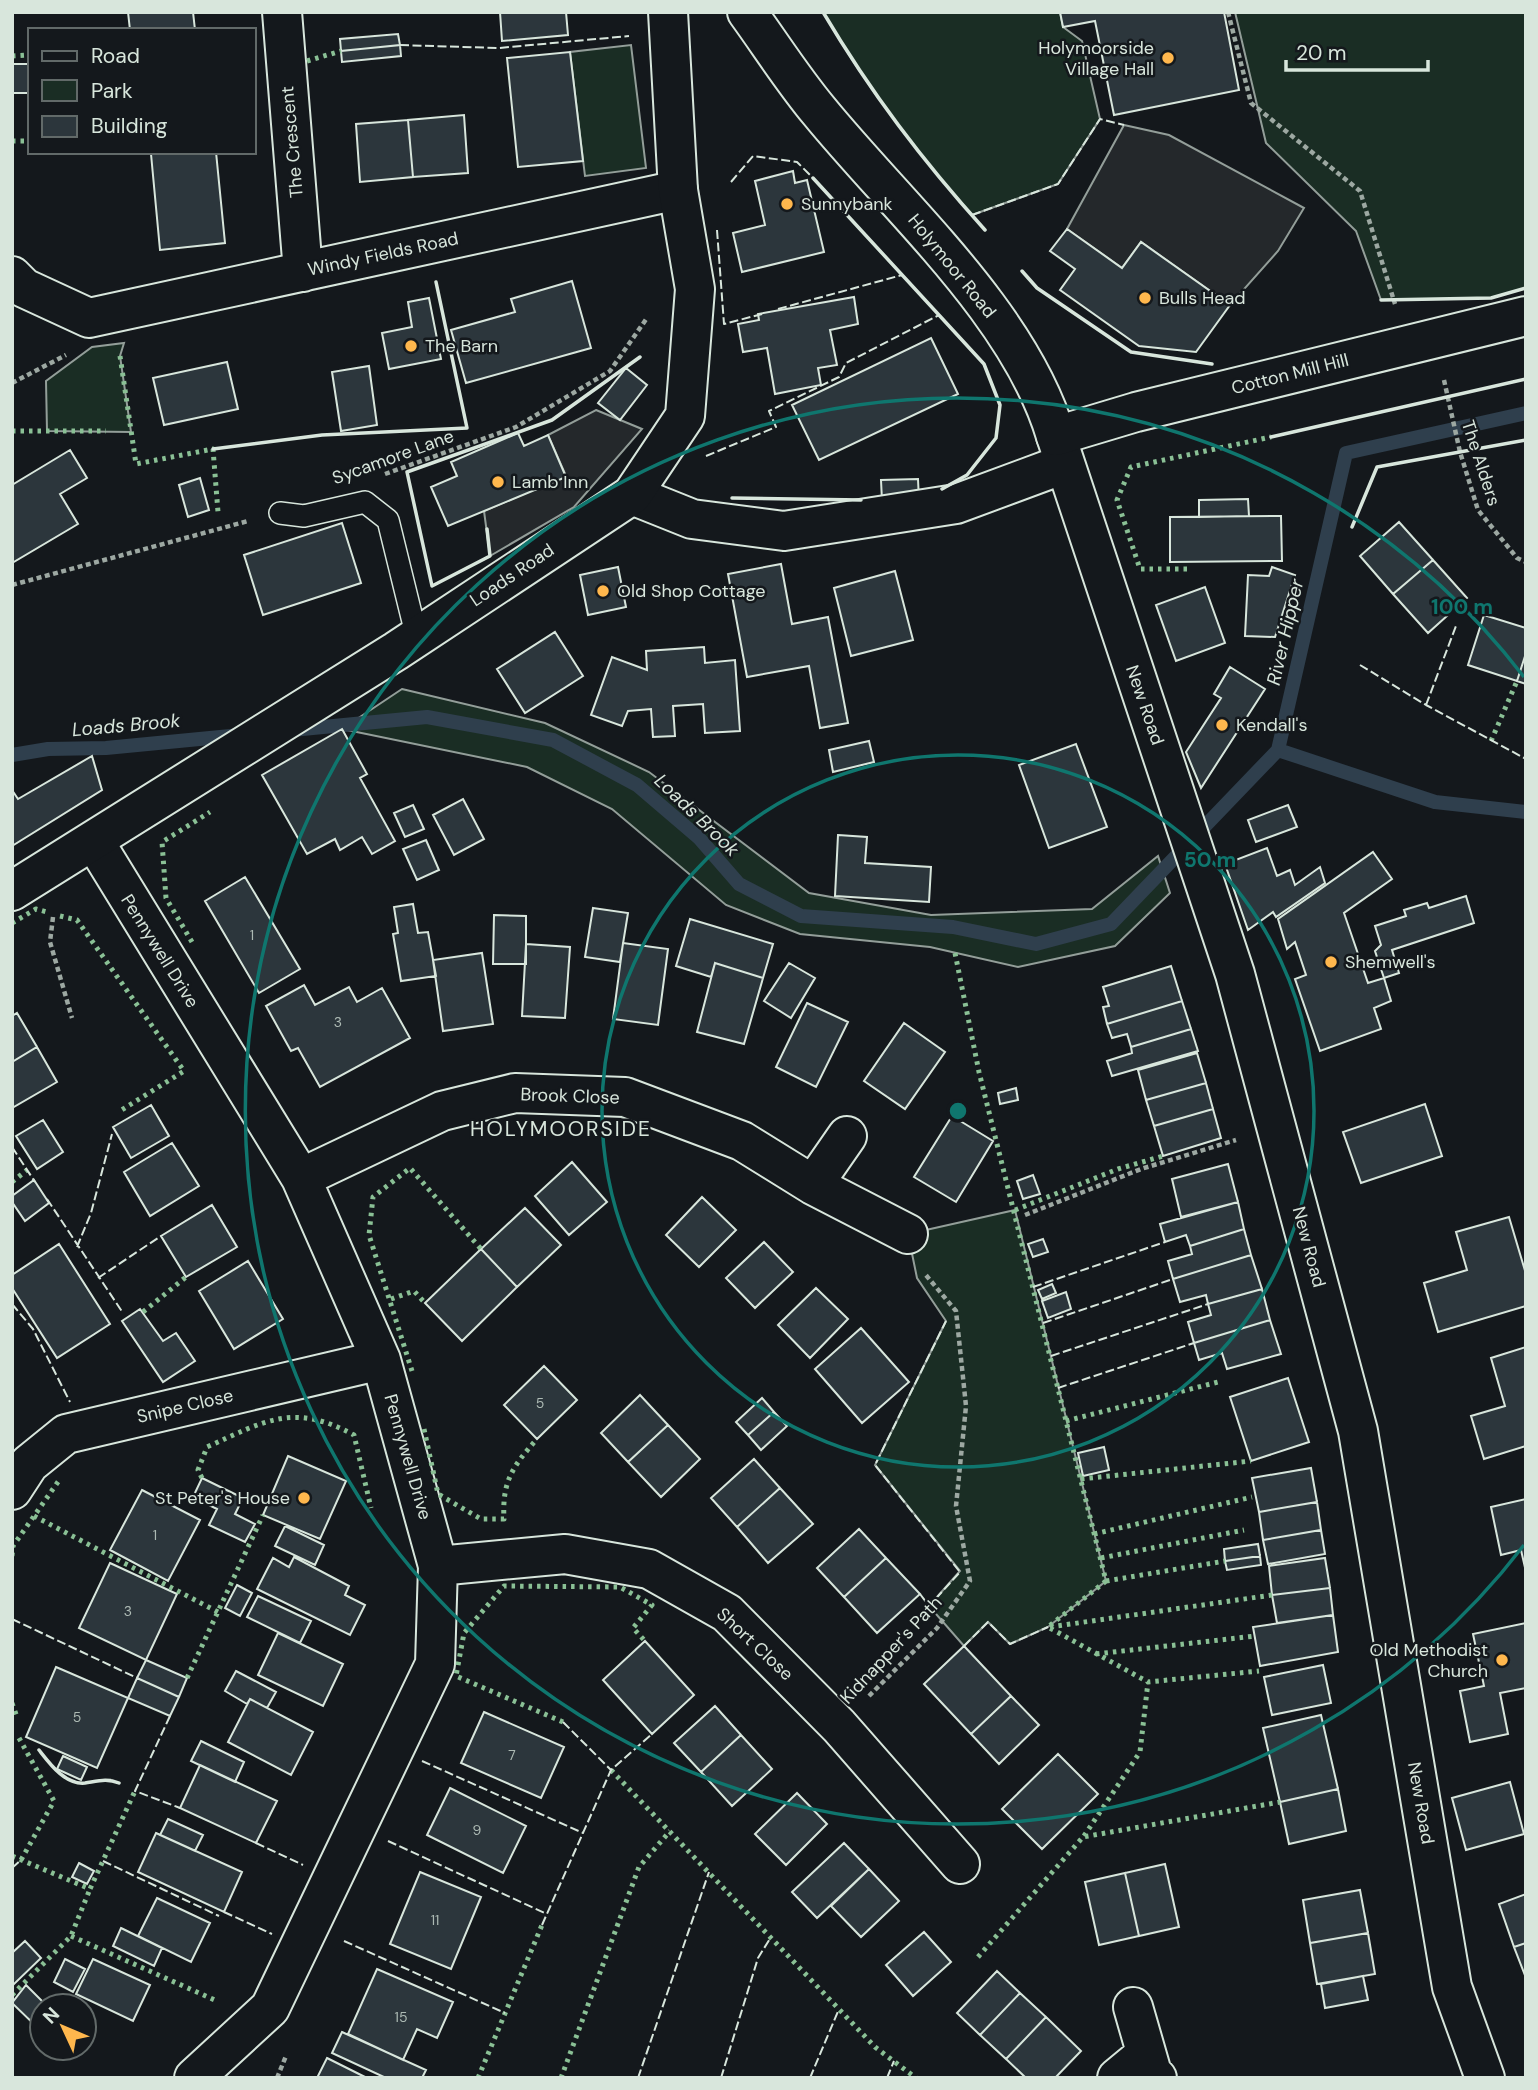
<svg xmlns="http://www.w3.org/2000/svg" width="1538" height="2090" font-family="'DM Sans',sans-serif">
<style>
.green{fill:#1a2d24;stroke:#939e99;stroke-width:2}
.parking{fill:#24282b;stroke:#939e99;stroke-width:2}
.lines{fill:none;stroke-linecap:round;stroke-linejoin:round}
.stream{stroke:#2f3f4d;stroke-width:14}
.building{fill:#2c363c;stroke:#d8e6dc;stroke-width:2}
.service-casing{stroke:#d8e6dc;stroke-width:24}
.minor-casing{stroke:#d8e6dc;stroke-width:42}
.tertiary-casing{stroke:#d8e6dc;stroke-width:42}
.path{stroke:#9da8a2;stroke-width:4.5;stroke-dasharray:5 3.5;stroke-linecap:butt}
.service{stroke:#14181c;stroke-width:21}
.minor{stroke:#14181c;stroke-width:38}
.tertiary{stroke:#14181c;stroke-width:38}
.hedge{stroke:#8ac095;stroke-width:5;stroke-dasharray:3.5 5;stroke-linecap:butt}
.fence{stroke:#d8e6dc;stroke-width:2;stroke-dasharray:9 3.5;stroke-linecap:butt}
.wall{stroke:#d8e6dc;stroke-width:3.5}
.ring{fill:none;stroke:#0f766e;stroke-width:3.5}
.poi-dot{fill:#ffb74d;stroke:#14181c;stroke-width:2.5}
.labels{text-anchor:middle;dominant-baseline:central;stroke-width:5;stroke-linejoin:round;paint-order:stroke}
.number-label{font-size:14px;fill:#adbab4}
.poi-label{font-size:18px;fill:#d8e6dc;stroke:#14181c;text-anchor:start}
.street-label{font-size:18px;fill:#d8e6dc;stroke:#14181c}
.water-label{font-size:19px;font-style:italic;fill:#d8e6dc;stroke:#14181c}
.quarter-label{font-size:21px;letter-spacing:2px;fill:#d8e6dc;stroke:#14181c}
.centre{fill:#0f766e;stroke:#14181c;stroke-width:3.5}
.ring-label{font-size:21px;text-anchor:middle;font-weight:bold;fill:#0f766e;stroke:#14181c;stroke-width:5;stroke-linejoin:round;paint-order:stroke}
</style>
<rect width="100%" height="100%" fill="#14181c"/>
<!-- green -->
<path class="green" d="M823,12H1060L1063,27L1082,41L1100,119L1058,184L972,215C914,149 867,88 823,12Z
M1235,12H1526V288L1491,298L1381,300L1356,231L1266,143Z
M631,45L646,168L585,176L570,52Z
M124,343L120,356L131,432L47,431L46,381L92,347Z
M402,689L545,723L649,772L809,893L931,915L1092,909L1158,856L1170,893L1115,946L1018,967L930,947L800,934L726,905L612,809L527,767L342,729Z
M1015,1210L1106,1581L1048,1627L1010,1644L988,1622L964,1646L929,1606L960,1571L875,1465L946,1321L917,1278L908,1234Z"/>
<!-- parking -->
<path class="parking" d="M1124,125L1169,135L1304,208L1278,251L1230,305L1141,242L1122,268L1067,229Z
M596,410L642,429L574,507L490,556L484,511L566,476L548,435Z"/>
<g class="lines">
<!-- stream -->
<path class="stream" d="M1526,413L1346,453L1278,750L1435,802L1526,812
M292,730L427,717L553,740L637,785L699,838L739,884L801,916L953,927L1036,944L1111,924L1278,750
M12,755L48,749L106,748L241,735"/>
</g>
<!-- building -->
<path class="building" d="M128,12H193L195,30H130Z
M500,12H566L568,35L502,41Z
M1060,12H1224L1239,90L1114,115L1095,21L1063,27Z
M398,34L400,45L341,51L340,39Z
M400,45L401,56L342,62L341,51Z
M570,52L583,161L518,167L507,58Z
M12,64H30V93H12Z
M464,115L468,173L413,177L408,120Z
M408,120L413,177L360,182L356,124Z
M168,152H216L225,243L160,250L151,154Z
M793,171L795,183L807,180L824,252L742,272L733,233L765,225L755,181Z
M1067,229L1122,268L1141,242L1230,305L1196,352L1139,346L1060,290L1075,269L1050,251Z
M572,281L591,348L466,383L451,330L515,312L511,299Z
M854,297L858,324L830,330L837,365L818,368L821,385L775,394L767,348L743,352L738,324L759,320L758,314Z
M429,298L441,359L389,369L382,333L412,327L408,302Z
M931,338L958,394L819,460L792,405Z
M227,362L238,409L164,425L153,378Z
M369,366L377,425L341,431L332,372Z
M626,368L647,385L620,420L598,403Z
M518,433L524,446L548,435L566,477L448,526L431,487L457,476L451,462Z
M70,450L87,478L60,494L78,524L12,563V485Z
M200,478L209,510L188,517L179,485Z
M918,479L919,501H882L881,480Z
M1248,499L1249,516L1199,517V500Z
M1281,516L1282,561L1170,562V517Z
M1399,522L1433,560L1393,594L1360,556Z
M342,523L361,583L263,615L244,555Z
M1433,560L1467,598L1428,633L1393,594Z
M781,564L792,624L828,617L848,723L820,728L809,666L747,677L728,574Z
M618,567L626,607L588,615L580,575Z
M1272,567L1295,575L1275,637L1245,636L1248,575L1269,576Z
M895,571L913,640L851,656L834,588Z
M1205,587L1225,643L1176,661L1156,605Z
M1484,615L1526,628V653L1517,681L1468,665Z
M555,632L583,676L525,713L497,669Z
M704,647L705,663L735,660L740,731L705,733L703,704L673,706L675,736L653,737L651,709L628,711L622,726L591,715L612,657L647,670L646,651Z
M1526,653V684L1517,681Z
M1230,667L1265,689L1201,788L1186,752L1221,698L1214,694Z
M342,729L367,774L360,778L395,841L372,854L362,837L340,850L335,839L307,854L262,775Z
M869,741L874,762L833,772L829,750Z
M1076,744L1107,827L1049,848L1019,765Z
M92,756L102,790L12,846V790L18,799Z
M463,799L484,839L454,855L433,815Z
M413,805L424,829L405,837L394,813Z
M1288,805L1297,827L1256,842L1248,820Z
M838,835L867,837L865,863L931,867L929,902L835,896Z
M426,840L439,870L417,880L403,849Z
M1267,848L1277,876L1290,870L1295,885L1320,867L1325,883L1276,917L1273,912L1248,930L1225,864Z
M1373,852L1392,879L1344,913L1368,983L1384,978L1391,1001L1374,1008L1381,1029L1320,1051L1295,979L1306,975L1295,942L1287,949L1278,919Z
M245,877L300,969L259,993L205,901Z
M1466,896L1474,923L1392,950L1399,973L1384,978L1375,951L1381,945L1375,926L1406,916L1404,910L1427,903L1429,908Z
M413,904L418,933L428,932L436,976L401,981L393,934L398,933L394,907Z
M593,908L628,913L620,962L585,957Z
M494,915L526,916V964H493Z
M690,919L773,944L763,978L715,963L711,977L676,966Z
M623,943L668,949L658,1025L613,1019Z
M526,944L570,947L565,1018L522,1016Z
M482,953L493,1024L443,1031L433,960Z
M715,963L763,978L744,1044L697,1032Z
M789,963L815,978L791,1018L764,1001Z
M1171,966L1182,1001L1107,1024L1103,1007L1109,1006L1103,987Z
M304,985L315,1005L349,987L357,1002L382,988L410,1038L320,1087L298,1048L291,1051L266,1006Z
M1182,1001L1191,1029L1131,1047L1127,1034L1112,1038L1107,1024Z
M807,1003L848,1022L816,1087L776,1067Z
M17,1013L37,1047L12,1062V1016Z
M904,1023L945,1052L905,1109L864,1081Z
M1191,1029L1198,1051L1112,1076L1107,1061L1132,1053L1131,1047Z
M37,1047L57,1082L12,1108V1062Z
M1197,1053L1206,1083L1146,1100L1138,1070Z
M1206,1083L1213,1109L1154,1126L1146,1100Z
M1016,1088L1018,1100L1000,1104L998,1093Z
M1425,1104L1442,1156L1361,1183L1343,1132Z
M151,1105L169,1136L131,1158L113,1127Z
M1213,1109L1221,1138L1163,1156L1154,1126Z
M952,1116L993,1141L956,1202L914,1177Z
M43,1120L63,1152L37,1169L16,1136Z
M172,1143L199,1186L150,1216L124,1172Z
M572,1162L607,1202L569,1235L535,1196Z
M1228,1164L1238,1202L1181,1217L1172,1179Z
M1033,1175L1040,1194L1023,1199L1017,1181Z
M34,1180L49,1203L25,1221L12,1202V1196Z
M702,1197L736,1230L699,1267L666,1235Z
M1238,1202L1244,1229L1190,1246L1186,1235L1165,1242L1160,1224Z
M212,1205L237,1247L186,1277L161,1236Z
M525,1208L561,1245L517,1287L481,1249Z
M1509,1217L1526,1274V1306L1438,1332L1424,1283L1467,1270L1456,1232Z
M1244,1229L1251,1255L1173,1279L1168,1261L1192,1254L1190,1246Z
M1043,1239L1048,1252L1033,1257L1028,1244Z
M764,1242L793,1272L755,1308L726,1278Z
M59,1244L110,1324L57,1358L12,1288V1275Z
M481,1249L517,1287L462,1341L425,1303Z
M1251,1255L1262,1289L1208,1304L1206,1295L1180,1302L1173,1279Z
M248,1261L283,1319L234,1349L199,1291Z
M1052,1284L1056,1293L1042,1299L1038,1290Z
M816,1288L848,1319L810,1358L778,1325Z
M1262,1289L1270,1320L1194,1343L1188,1322L1211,1315L1208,1304Z
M1066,1292L1071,1309L1048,1318L1042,1301Z
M140,1309L163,1341L176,1333L195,1361L163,1382L122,1321Z
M1270,1320L1281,1354L1227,1369L1222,1353L1199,1360L1194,1343Z
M861,1328L909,1382L862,1423L815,1369Z
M1526,1347V1446L1484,1459L1471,1416L1505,1406L1491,1358Z
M544,1366L577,1400L537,1439L504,1405Z
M1288,1378L1309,1442L1251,1461L1230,1397Z
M640,1395L668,1425L628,1462L601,1433Z
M762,1398L774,1412L748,1435L736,1422Z
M774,1412L787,1426L761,1450L748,1435Z
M668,1425L700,1459L661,1497L628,1462Z
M1104,1447L1109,1470L1083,1476L1078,1453Z
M288,1456L346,1481L320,1539L263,1515Z
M754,1459L780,1488L737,1527L711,1498Z
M1311,1468L1317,1502L1259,1512L1252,1478Z
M202,1478L243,1498L235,1514L255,1524L245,1542L209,1525L217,1509L193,1497Z
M780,1488L813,1524L768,1563L737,1527Z
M142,1490L200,1520L168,1581L110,1550Z
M1526,1499V1572L1521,1550L1501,1555L1491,1507Z
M1317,1502L1321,1530L1263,1540L1259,1512Z
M285,1526L324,1545L315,1565L275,1546Z
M859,1529L886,1558L844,1597L817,1568Z
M1321,1530L1325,1554L1268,1564L1263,1540Z
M1258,1544L1260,1556L1225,1561L1224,1549Z
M1260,1556L1261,1565L1227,1570L1225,1561Z
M294,1557L349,1586L345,1595L365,1605L350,1635L257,1589L273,1558L289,1567Z
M886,1558L920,1594L877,1633L844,1597Z
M1325,1558L1330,1588L1272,1595L1269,1566Z
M110,1563L177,1594L146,1660L79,1628Z
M237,1585L252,1593L240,1616L225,1608Z
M1330,1588L1333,1615L1277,1623L1272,1595Z
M258,1596L311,1621L300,1643L247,1617Z
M1333,1615L1338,1652L1260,1666L1253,1627Z
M1526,1623V1688L1500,1693L1508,1734L1470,1742L1460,1691L1484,1686L1473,1634Z
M278,1633L343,1664L323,1706L258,1675Z
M645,1641L694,1695L652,1734L603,1680Z
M964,1646L1011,1696L971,1734L924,1684Z
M146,1660L187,1678L179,1697L137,1678Z
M1323,1665L1331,1703L1272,1715L1264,1677Z
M56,1667L128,1698L97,1768L26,1737Z
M236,1671L276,1692L267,1708L250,1699L247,1704L225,1691Z
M137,1678L179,1697L170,1716L128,1698Z
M1011,1696L1039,1725L999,1764L971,1734Z
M250,1699L313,1732L291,1775L228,1742Z
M715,1706L741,1735L701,1772L674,1743Z
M484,1712L564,1747L541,1798L461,1763Z
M1321,1715L1338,1789L1280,1802L1263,1728Z
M741,1735L772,1769L732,1806L701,1772Z
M201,1741L244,1762L235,1782L191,1761Z
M1058,1754L1098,1794L1042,1849L1002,1809Z
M63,1756L87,1767L81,1780L57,1769Z
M200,1765L277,1801L256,1843L180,1808Z
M1510,1782L1524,1834L1466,1850L1452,1798Z
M450,1788L526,1826L503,1873L427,1835Z
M1338,1789L1346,1831L1289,1844L1280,1802Z
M797,1793L827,1824L786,1865L755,1834Z
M168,1819L203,1835L195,1851L160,1835Z
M156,1833L242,1872L224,1912L138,1872Z
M844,1843L869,1869L817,1918L792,1892Z
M79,1863L94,1871L87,1884L72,1877Z
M1165,1864L1179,1927L1139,1936L1125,1873Z
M869,1869L899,1901L861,1937L831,1906Z
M420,1872L481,1897L451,1969L390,1944Z
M1125,1873L1139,1936L1099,1945L1085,1882Z
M1360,1890L1368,1933L1310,1943L1303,1900Z
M1526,1894V1943L1514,1947L1499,1904Z
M157,1898L210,1923L191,1962L138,1936Z
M121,1928L162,1948L154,1966L113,1946Z
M924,1932L951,1962L913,1996L886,1965Z
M1368,1933L1375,1974L1317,1984L1310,1943Z
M25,1941L41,1958L12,1986V1953Z
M1526,1943V1978L1514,1947Z
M65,1959L85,1969L73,1992L54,1982Z
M93,1959L150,1985L133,2021L76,1994Z
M377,1969L453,2002L437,2038L417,2029L403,2060L348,2034Z
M997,1971L1020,1993L980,2035L957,2013Z
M1363,1976L1368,2000L1325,2008L1321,1984Z
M26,1985L47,2006H42L41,2031L12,2003Z
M1020,1993L1046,2017L1006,2059L980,2035Z
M1046,2017L1081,2051L1055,2078H1026L1006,2059Z
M342,2032L426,2070L422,2078H386L332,2053Z
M327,2058L367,2078H317Z"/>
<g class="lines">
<!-- service casing -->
<g class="service-casing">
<path id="service" d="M280,513L304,516L365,502L388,520L417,638"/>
</g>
<!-- minor casing -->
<g class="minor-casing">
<path id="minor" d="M282,12L303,272
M12,276L24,288L89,318L678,190
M1056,436L1235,974L1358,1431L1452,1987L1485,2078
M632,495L692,519L784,531L956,504L1064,464
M94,841L301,1178L381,1360L438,1566L435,1664L270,2008L194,2078
M301,1178L442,1111L515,1093L625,1097L742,1141L813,1185L908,1234
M813,1185L847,1136
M12,1490L29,1464L66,1434L381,1360
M438,1566L565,1554L649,1569L727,1613L839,1726L960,1864
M1133,2007L1152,2073L1157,2078
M1117,2078L1146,2054"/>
</g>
<!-- tertiary casing -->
<g class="tertiary-casing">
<path id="tertiary" d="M747,12C771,45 793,80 819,111C898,208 1020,314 1056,436L1136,412L1526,316
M12,891L396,651L632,495L685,416L695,289L678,190L668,12"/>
</g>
<!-- path -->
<path class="path" d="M1228,12L1251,103L1360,191L1395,304
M1444,380L1460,452L1478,510L1517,558L1526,562
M12,383L66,355
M385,474L516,427L610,371L647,318
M12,585L248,521
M53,917L50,942L72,1018
M1025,1215L1141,1169L1236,1140
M869,1696L937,1628L970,1581L956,1506L966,1406L956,1311L925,1274
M277,2078L286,2056"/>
<!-- service -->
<use href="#service" class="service"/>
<!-- minor -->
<use href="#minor" class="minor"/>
<!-- tertiary -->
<use href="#tertiary" class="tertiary"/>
<!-- hedge -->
<path class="hedge" d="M254,45H256
M12,56L30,55
M307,61L341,51
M12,141H30
M120,356L136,464L213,449L218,512
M12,431H106
M1187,569H1140L1117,500L1131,467L1271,437
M1491,741L1517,681
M60,916L77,920L184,1071L120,1111
M12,923L36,909L47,912
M192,942L166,898L162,842L210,812
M955,953L979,1072L1106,1581L1048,1627L1148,1682L1259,1671
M12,1182L27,1170
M1015,1210L1118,1169L1163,1156
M391,1299L414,1291L425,1303
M143,1312L186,1277
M412,1371L369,1235L373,1197L410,1168L481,1249
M1066,1421L1218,1382
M424,1429L438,1494L481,1519H504C502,1482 512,1467 537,1439
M202,1478L198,1470L207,1447C265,1421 293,1402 354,1435L371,1508
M1081,1479L1251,1461
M34,1516L218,1612
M1094,1534L1252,1497
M12,1556L13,1546L60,1479
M1101,1558L1244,1530
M1106,1581L1225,1561
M1050,1627L1272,1595
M1096,1654L1255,1636
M187,1678L263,1515
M12,1703L17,1717
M563,1722L456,1676L464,1633L504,1586L620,1587L652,1605L633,1628L645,1641
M19,1738L54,1801L21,1860
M611,1770L875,2047L916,2078
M1084,1836L1140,1752L1148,1682
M12,1856L90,1889L135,1791
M71,1936L217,2001
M978,1957L1083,1837L1280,1802
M12,1995L71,1936L90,1889
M478,2078L542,1925
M561,2078L639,1867L670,1831"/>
<!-- fence -->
<path class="fence" d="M400,45L499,48L629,36
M731,182L753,156L797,162L813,178
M972,215L1058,184L1100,119L1124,125
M717,230L724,324L762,314
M778,309L902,275
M706,456L776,427L769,411L839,377L846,363L939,315
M1360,665L1426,705L1526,759
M1426,705L1456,626
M12,1147L35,1182
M47,1199L123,1313
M77,1247L91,1213L112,1134
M98,1278L161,1236
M1033,1287L1165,1242
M12,1304L33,1329L70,1402
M1043,1323L1173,1279
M1051,1356L1208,1304
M1058,1388L1194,1343
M920,1594L929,1606L960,1572L875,1465L946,1321
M12,1619L137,1678
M964,1646L988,1622L1010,1644L1048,1627
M170,1716L135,1791L180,1808
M563,1722L611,1770
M422,1761L583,1833
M388,1841L547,1914
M256,1843L303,1865
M103,1861L219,1916
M12,1868L21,1860
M224,1912L272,1934
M542,1925L611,1770L652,1734
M344,1941L505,2013
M638,2078L709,1872
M721,2078L758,1958L771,1937
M810,2078L839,2009
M887,2078L894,2061"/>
<!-- wall -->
<path class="wall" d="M823,12C871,93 922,160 985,230
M813,178L984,364L1000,405L996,438L967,475L942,489
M1022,271L1037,288L1131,352L1212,364
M1381,300L1491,298L1526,288
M1271,437L1526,379
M213,449L322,435L467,428L436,282
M732,498L861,500
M1352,527L1377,467L1526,440
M487,529L490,556L432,586L407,472L552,420L640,357
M39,1750C50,1764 65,1785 85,1783C98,1781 107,1778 119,1783"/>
</g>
<!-- distance rings -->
<g class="ring">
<circle cx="958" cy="1111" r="356"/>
<path d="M1524 1545A713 713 0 1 1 1524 677"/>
</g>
<!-- markers -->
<g class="poi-dot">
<circle cx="1168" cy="58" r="7"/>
<circle cx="787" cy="204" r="7"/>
<circle cx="1145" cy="298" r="7"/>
<circle cx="411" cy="346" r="7"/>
<circle cx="498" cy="482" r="7"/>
<circle cx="603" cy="591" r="7"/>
<circle cx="1222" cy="725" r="7"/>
<circle cx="1331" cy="962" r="7"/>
<circle cx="304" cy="1498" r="7"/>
<circle cx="1502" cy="1660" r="7"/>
</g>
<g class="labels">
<!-- number labels -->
<g class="number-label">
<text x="252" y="935">1</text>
<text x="338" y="1022">3</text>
<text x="540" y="1403">5</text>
<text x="155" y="1535">1</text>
<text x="128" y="1611">3</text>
<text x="77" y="1717">5</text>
<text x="512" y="1755">7</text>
<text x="477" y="1830">9</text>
<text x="435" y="1920">11</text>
<text x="401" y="2017">15</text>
</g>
<!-- poi labels -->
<g class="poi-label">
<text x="1154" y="48" text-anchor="end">Holymoorside<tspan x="1154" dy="21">Village Hall</tspan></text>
<text x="801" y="204">Sunnybank</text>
<text x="1159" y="298">Bulls Head</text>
<text x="425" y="346">The Barn</text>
<text x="512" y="482">Lamb Inn</text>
<text x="617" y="591">Old Shop Cottage</text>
<text x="1236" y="725">Kendall's</text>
<text x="1345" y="962">Shemwell's</text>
<text x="290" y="1498" text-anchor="end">St Peter's House</text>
<text x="1488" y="1650" text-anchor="end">Old Methodist<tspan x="1488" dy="21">Church</tspan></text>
</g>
<!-- street labels -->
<g class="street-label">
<text transform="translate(292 142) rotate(-95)">The Crescent</text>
<text transform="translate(383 254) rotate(-12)">Windy Fields Road</text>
<text transform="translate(952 266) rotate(51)">Holymoor Road</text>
<text transform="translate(1290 374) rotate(-14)">Cotton Mill Hill</text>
<text transform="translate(393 457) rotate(-20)">Sycamore Lane</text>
<text transform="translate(1481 463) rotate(72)">The Alders</text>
<text transform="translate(512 575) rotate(-34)">Loads Road</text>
<text transform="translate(1145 705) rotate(71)">New Road</text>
<text transform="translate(160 951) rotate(58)">Pennywell Drive</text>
<text transform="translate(570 1096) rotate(2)">Brook Close</text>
<text transform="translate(1309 1247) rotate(75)">New Road</text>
<text transform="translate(185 1406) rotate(-13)">Snipe Close</text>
<text transform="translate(408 1457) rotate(74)">Pennywell Drive</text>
<text transform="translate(755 1644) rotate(43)">Short Close</text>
<text transform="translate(891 1650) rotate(-47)">Kidnapper's Path</text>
<text transform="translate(1421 1803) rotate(80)">New Road</text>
</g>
<!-- water labels -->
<g class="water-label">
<text transform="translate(1285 632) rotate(-77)">River Hipper</text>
<text transform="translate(126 725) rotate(-5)">Loads Brook</text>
<text transform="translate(697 815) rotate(44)">Loads Brook</text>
</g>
<!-- quarter labels -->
<g class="quarter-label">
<text x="561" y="1129">HOLYMOORSIDE</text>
</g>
</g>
<circle cx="958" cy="1111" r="10" class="centre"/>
<g class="ring-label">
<text x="1462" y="614">100 m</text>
<text x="1210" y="867">50 m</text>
</g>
<!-- border -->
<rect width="1538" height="2090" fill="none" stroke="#d8e6dc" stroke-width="28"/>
<!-- legend -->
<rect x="28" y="28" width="228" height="126" fill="#14181c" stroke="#626a69" stroke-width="2"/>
<rect x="42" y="51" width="35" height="10" fill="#14181c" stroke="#626a69" stroke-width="2"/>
<text x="91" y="63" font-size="21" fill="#d8e6dc">Road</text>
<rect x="42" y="80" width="35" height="21" fill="#1a2d24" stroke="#626a69" stroke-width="2"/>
<text x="91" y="98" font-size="21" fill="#d8e6dc">Park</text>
<rect x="42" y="116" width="35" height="21" fill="#2c363c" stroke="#626a69" stroke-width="2"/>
<text x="91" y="133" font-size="21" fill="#d8e6dc">Building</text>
<!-- north arrow -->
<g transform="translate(63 2027) rotate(314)"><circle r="33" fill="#14181c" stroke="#626a69" stroke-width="2"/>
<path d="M0-5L12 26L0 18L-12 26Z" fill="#ffb74d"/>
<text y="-10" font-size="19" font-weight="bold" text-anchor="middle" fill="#d8e6dc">N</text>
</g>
<!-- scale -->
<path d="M1286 60v10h142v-10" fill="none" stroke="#d8e6dc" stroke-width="3.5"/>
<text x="1296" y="60" font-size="21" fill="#d8e6dc" stroke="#14181c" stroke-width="5" paint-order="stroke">20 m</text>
</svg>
